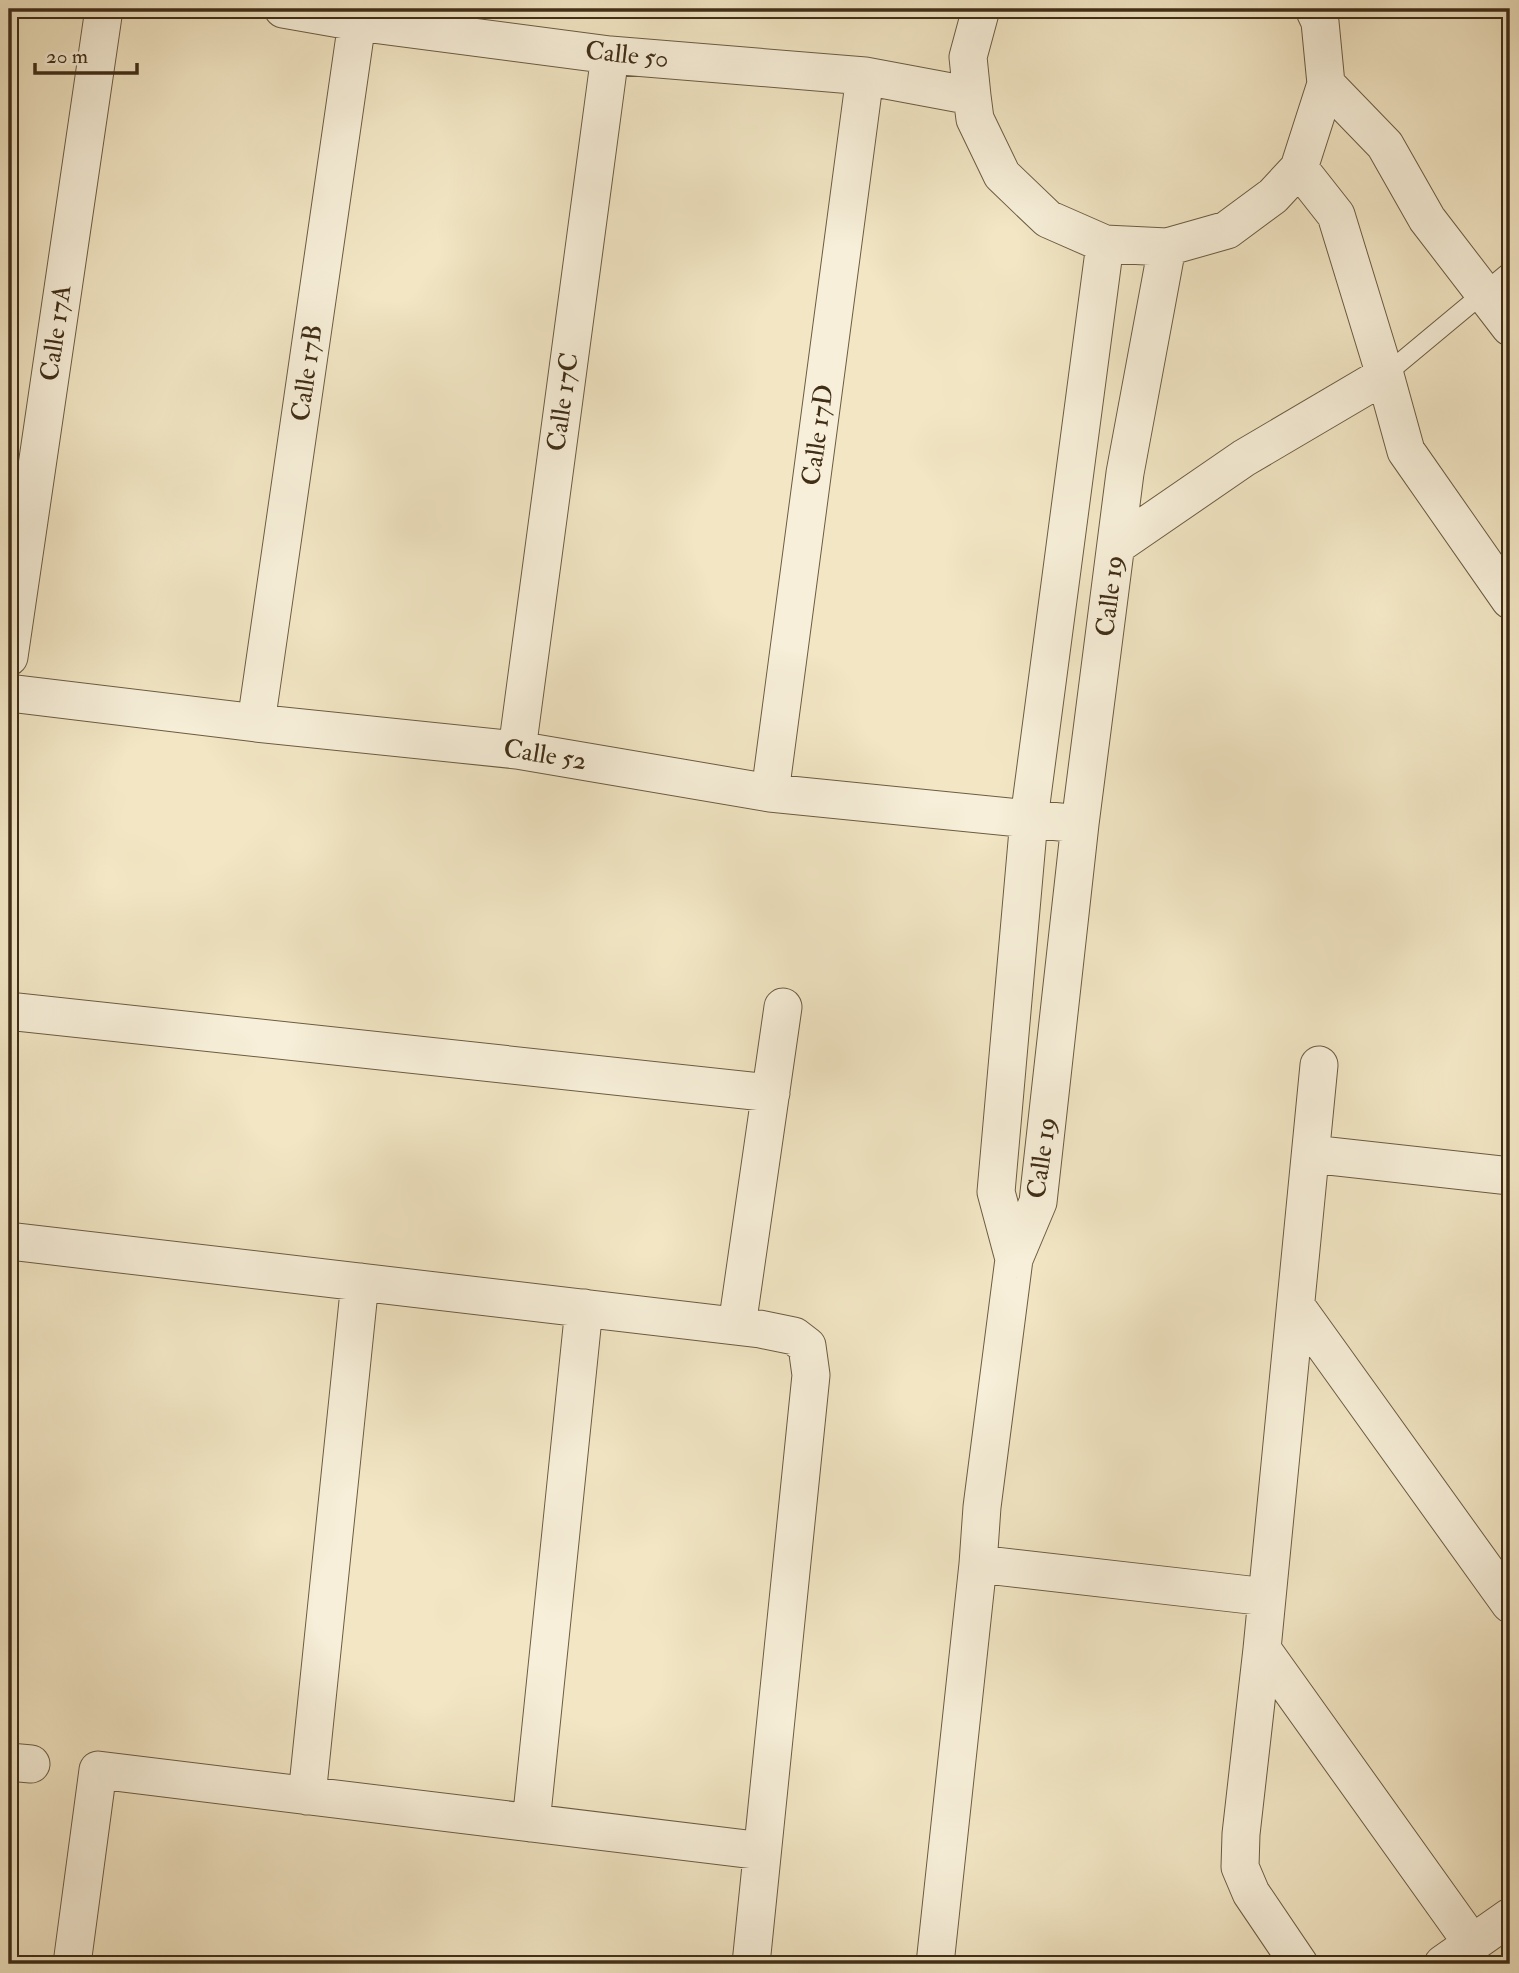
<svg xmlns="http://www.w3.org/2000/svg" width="1519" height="1973" font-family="'IM FELL Double Pica',serif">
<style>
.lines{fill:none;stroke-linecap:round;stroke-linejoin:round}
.lane-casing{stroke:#6c5c42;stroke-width:20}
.street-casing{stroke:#6c5c42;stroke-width:39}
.lane{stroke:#f7efd9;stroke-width:18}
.street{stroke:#f7efd9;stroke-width:37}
.labels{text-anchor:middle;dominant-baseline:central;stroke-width:5;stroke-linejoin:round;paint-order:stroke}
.street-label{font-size:26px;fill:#402e17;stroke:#f7efd9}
</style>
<rect width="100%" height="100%" fill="#f2e6c4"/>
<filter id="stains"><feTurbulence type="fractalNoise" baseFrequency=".00286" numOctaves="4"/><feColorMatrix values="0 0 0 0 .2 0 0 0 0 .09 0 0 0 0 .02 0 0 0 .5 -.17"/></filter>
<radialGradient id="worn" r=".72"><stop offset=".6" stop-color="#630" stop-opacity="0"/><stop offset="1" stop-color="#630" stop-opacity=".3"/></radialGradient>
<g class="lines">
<!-- lane casing -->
<g class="lane-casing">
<path id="lane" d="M1385,375L1510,271"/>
</g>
<!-- street casing -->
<g class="street-casing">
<path id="street" d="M283,9L357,22L610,55L865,76L972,96
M981,9L968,57L972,96L975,119L1002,175L1048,219L1105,244L1167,247L1227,230L1273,196L1299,168L1326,84L1320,22L1314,9
M1326,84L1385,145L1427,219L1510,327
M1299,168L1336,215L1385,375L1406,451L1510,600
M1116,546L1244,458L1385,375
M9,657L104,9
M9,693L256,723L517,750L770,793L1080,824
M256,723L357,22
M517,750L610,55
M770,793L865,76
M9,1013L17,1012L771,1093
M1311,1154L1510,1176
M9,1241L760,1329L794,1336L807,1346L811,1375L751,1964
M1014,1259L996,1192L1029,819L1105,244
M1296,1306L1510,1604
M737,1326L783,1007
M978,1564L1267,1597
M1262,1649L1472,1943
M9,1762L31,1764
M307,1796L360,1282
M531,1823L584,1308
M72,1964L98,1770L762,1851
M935,1964L978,1564L982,1507L1014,1259L1038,1202L1080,824L1125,473L1167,247
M1299,1964L1251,1893L1240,1867L1241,1834L1262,1649L1319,1065
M1443,1964L1510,1917"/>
</g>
<!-- lane -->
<use href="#lane" class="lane"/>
<!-- street -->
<use href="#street" class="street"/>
</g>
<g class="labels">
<!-- street labels -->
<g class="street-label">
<text transform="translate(627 55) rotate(6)">Calle 50</text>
<text transform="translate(56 333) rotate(-82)">Calle 17A</text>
<text transform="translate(307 373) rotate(-82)">Calle 17B</text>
<text transform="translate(563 402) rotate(-82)">Calle 17C</text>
<text transform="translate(818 435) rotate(-82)">Calle 17D</text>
<text transform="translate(1110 596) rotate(-83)">Calle 19</text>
<text transform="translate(545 755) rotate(9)">Calle 52</text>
<text transform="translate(1042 1158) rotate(-82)">Calle 19</text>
</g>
</g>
<!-- margin -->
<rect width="1519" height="1973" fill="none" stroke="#f2e6c4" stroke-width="35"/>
<rect x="10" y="10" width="1498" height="1952" fill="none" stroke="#402e17" stroke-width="3.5"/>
<rect x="18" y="18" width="1484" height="1938" fill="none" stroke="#402e17" stroke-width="2"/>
<!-- scale -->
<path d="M35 63v10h102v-10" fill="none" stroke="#402e17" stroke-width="3.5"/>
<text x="46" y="63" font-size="21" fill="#402e17" stroke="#f7efd9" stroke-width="5" paint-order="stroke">20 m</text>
<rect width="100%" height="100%" filter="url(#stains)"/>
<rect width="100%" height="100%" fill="url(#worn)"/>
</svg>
